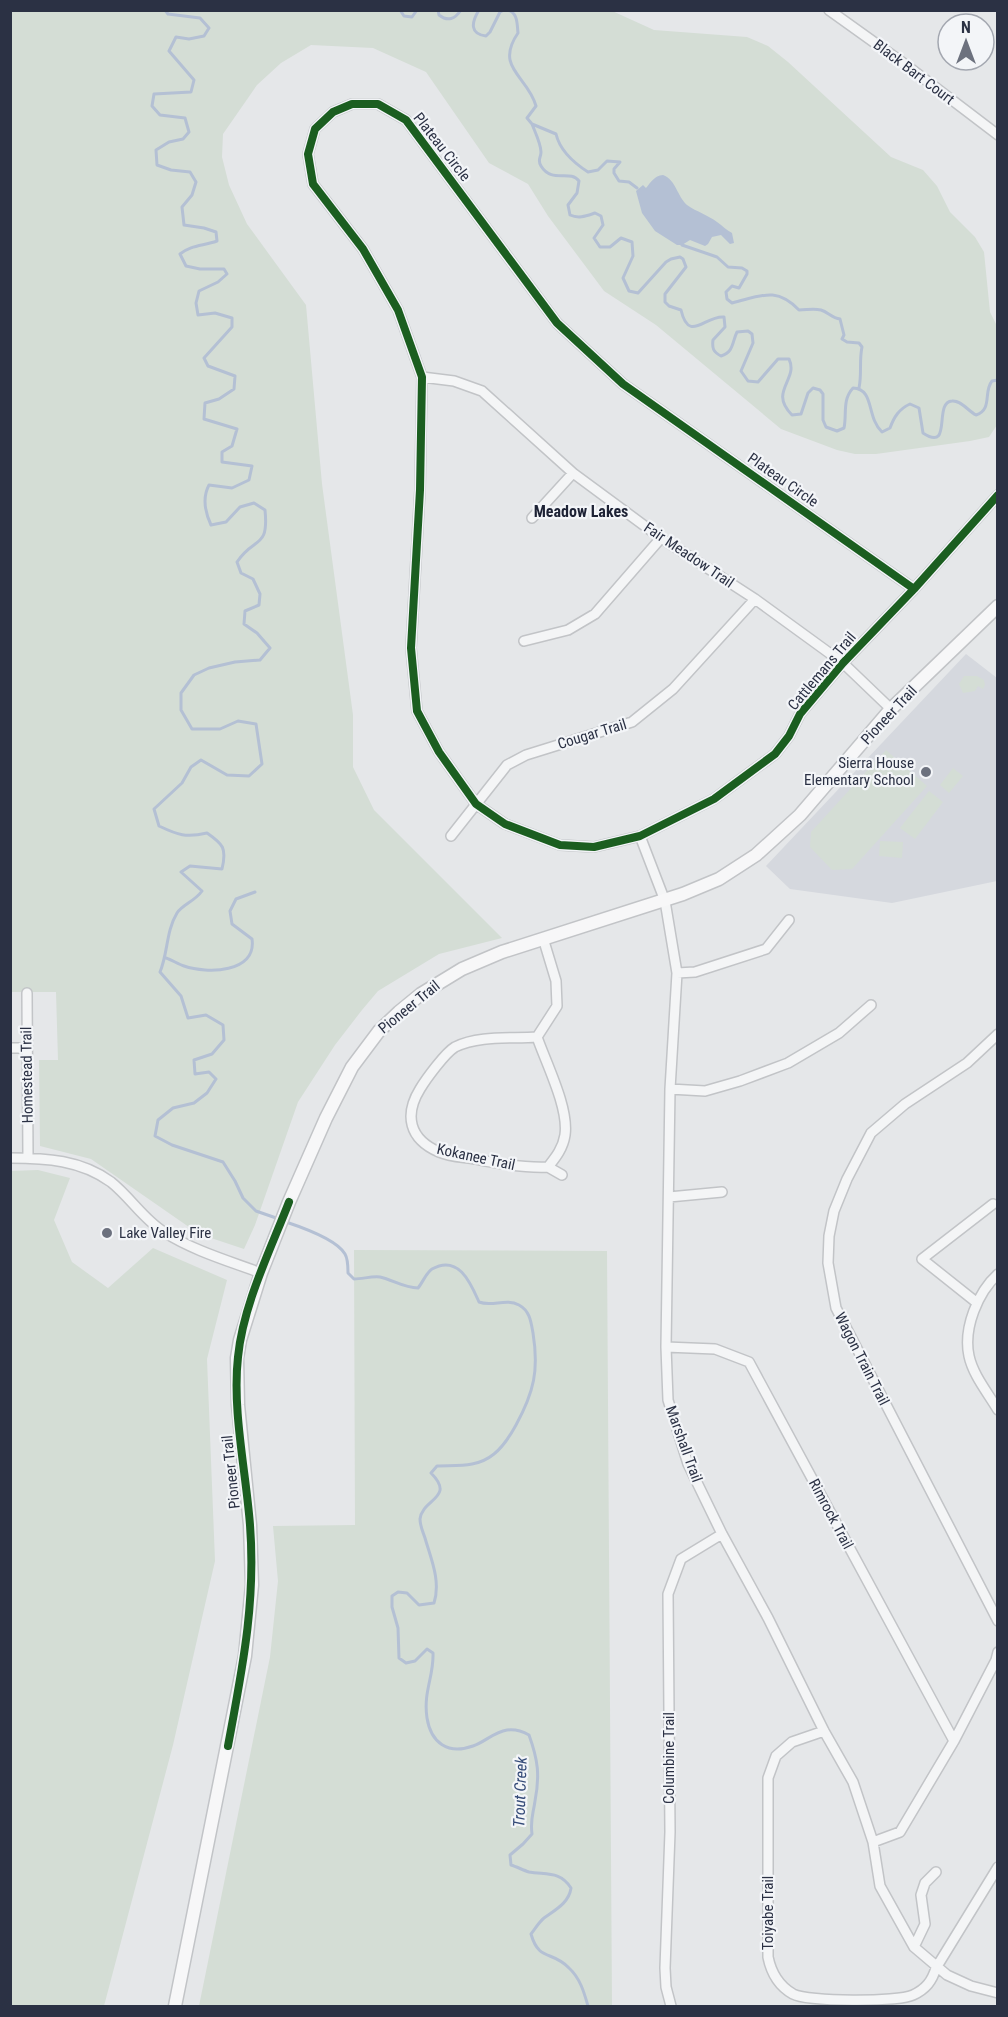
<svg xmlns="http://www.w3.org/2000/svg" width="1008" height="2017" font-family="'Roboto Condensed',sans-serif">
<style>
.built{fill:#d5d8de}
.green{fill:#d4ddd5}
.water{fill:#b4c0d4}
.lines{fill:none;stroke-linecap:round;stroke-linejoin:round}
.stream{stroke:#b4c0d4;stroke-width:3}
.street-casing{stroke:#c2c4c7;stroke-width:12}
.secondary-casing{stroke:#c2c4c7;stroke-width:15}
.street{stroke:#f4f5f6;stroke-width:9}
.secondary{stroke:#f7f7f8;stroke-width:12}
.cycleway-casing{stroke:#f3f5f8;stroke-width:11}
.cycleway{stroke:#1b5e20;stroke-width:8}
.poi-dot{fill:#6c717e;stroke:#f3f5f8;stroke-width:2}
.labels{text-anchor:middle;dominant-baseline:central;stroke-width:4.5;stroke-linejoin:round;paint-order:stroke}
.street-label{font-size:15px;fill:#2b3144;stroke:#f3f5f8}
.poi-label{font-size:15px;fill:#2b3144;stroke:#f3f5f8;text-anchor:end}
.neighbourhood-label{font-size:16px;font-weight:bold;fill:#1d2235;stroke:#f3f5f8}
.water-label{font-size:16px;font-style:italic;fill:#354b78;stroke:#f3f5f8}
</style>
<rect width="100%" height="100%" fill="#e5e7e9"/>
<!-- built -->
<path class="built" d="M966,654L997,678V881L892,903L790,889L766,866Z"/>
<!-- green -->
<path class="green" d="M610,10L654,30L747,37L768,46L788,62L891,157L923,170L937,186L950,212L975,237L984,252L990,312L997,326V425L989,437L970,441L876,454H855L837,450L781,429L656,325L604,291L548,216L528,184L489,163L426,72L373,48L311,45L281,63L257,85L223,134L222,157L229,185L247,224L306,305L322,484L353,715V767L374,810L502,938L439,954L378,991L362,1010L335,1045L298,1102L255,1225L244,1249L199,1234L91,1159L40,1146L39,1060H58L56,992H11L10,11Z
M964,676H977L984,680L985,685L983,689L978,686L975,691L963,693L959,684Z
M886,750L927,786L852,869L832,870L810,847L811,832Z
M953,768L963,776L949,793L940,785Z
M929,791L943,802L915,839L900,828Z
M880,841L903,842L902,858L879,856Z
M38,1170L70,1178L54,1220L72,1262L108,1288L153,1248L227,1280L207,1359L215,1561L173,1745L104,2006H11L10,1171Z
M354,1250L607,1251L612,2006H199L270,1657L278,1581L273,1526L355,1525Z"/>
<!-- water -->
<path class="water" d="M663,175C676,180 677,196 687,205C697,212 708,215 717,222C723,226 726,230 732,233L734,243L730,244L721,235L712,237L708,244L705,246L690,240L682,245H677L655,231L642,213L636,191L643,185L646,188C651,182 654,176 663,175Z"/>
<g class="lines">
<!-- stream -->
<path class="stream" d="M165,10L168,14L200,18L209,28L204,36L189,39L176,37L169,51L194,80L191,92L154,94L152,106L160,115L185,118L189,132L183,139L169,142L156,150L157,165L171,170L190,172L196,182L192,195L182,207L184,225L204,228L216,232L217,241C203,246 191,245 180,254L186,266L200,269H224L227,274L218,282L199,291L196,303L198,315L215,313L232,318V327L204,358L208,366L235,376L234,389L219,399L205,403L204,419L237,429L232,446L222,452V462L252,466L249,480L232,488L209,485C202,498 205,512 211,525L226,522L240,507L254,503L265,510C269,550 254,536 237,562L241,573L253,579L260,594L259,605L245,611L244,624L257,633L270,648L260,660L235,662L209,668L194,675L181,693V710L192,729H220L238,721L256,724L262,764L249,776L227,775L201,760L191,767L182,783L154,809L159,826C178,835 186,838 207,833C223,844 227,848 222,869L190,866L181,872L202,891C195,901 182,905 177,913C166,931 168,953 160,972L181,996L188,1018L206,1015L223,1025L224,1040L212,1054L194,1060L195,1074L209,1072L216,1079L207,1093L194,1103L173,1108L158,1120L155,1136L172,1145L223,1162L235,1181L243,1198L256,1211L279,1219
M400,10L404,16L412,17L417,10
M438,10L439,15C448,22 455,19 461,10
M479,10C471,23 470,34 486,36L490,32L500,12L504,10
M507,10C518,12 517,24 518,33C494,68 528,76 536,106L527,118L532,124L556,134C560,151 574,163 588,172L598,170L607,161L620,162L614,169V173L619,181L629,182L637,188
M532,124C535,132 541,144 541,152C541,158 537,160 541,166C552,184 570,169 579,181L577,193L568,205L570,215C579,219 586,216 595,213L601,216L603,225L594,238L600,247H610L621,238L632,242L633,256L623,278L629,291L638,293L666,262L671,259L680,257L683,259L686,267L665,294V302L669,306L681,310C689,344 705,315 724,317L725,327L713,340C712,348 713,352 721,356C734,352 732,342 737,332L748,331L752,334L753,343L741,371L748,381L758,382L778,359H789C799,380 768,391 792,415L801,414L808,393L813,388L820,390L823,394V420L826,427L837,431L844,428C847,414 842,400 853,388C875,389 866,417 882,432L890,428C894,417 899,409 910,404L919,408L923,433C953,453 933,402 952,401C961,400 968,411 976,415C993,409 983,392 992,381L998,380
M682,245L717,257L728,267L742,268L747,271V274L739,288L732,286L726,292L727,299L732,303C761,296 776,286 799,310C807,310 813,308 821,310C828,312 832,318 840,319L844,335L842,339L847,342L859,343L862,347C859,361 862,374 859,388
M166,958C172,960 178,964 184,966C207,974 257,973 252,939L232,924L230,911L236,899L255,892
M286,1222C301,1227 337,1240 345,1254C348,1259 348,1267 348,1273L354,1279C363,1279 371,1276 380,1277C393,1280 404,1288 418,1288C423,1282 426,1273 432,1269C459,1254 471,1284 479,1302C492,1307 506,1298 519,1305C530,1311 531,1322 533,1333C539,1370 534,1392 516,1425C510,1436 504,1446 494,1454C477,1468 457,1465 437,1466L431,1473C456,1498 422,1499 420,1519C420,1526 423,1532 425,1538C431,1559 441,1581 434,1603L419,1605L407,1593L398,1592L392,1596V1607L398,1628L399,1658L406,1663L415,1661L427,1649L433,1653C434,1676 423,1692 427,1718C431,1743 448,1755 473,1746C485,1742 494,1732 507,1730C515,1729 522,1731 529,1735C538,1760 540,1775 535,1801C533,1815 530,1820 532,1834L523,1844L510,1855L511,1865C517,1867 523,1870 529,1872C547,1875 560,1871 571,1888C569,1903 555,1910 544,1918C539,1922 535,1929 531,1934C539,1962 552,1950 569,1968C580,1978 584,1992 588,2006"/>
<!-- street casing -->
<g class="street-casing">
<path id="street" d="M829,10L910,68L998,135
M422,377L454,381L482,391L573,473L661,538L755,599L843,663L891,709
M532,518L573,473
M914,589L623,384L557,323L406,120L378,104H352L333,112L315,129L308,154L313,184L363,249L398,310L422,377L420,490L411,648L417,711L439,752L476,804L505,824L560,845L594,847L640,836L714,799L775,754L789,736L800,714L843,663L914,589L998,495
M524,641L568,630L595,614L661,538
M451,836L507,765L526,755L632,722L673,689L755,599
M640,836L665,901L677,973L670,1089L666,1347L668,1400L688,1464L722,1534L768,1618L824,1731L853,1782L873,1842L880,1886L914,1947L947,1975L971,1986L998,1993
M677,973L695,972L766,949L789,920
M27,993L28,1158
M998,1034L967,1063L905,1104L871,1133L847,1179L834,1211L829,1236L828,1263L836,1308L998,1621
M537,1037C546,1063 569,1108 565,1135C563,1148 556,1157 548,1167C523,1168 499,1164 475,1159C463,1157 450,1157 439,1152C409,1139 404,1115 420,1089C426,1079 445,1053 455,1047C479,1035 511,1039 537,1037L557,1006L556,981L543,938
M10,1048H27
M670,1089L705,1091L740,1081L788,1063L839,1033L871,1005
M10,1158C46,1158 81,1160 111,1182C130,1197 144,1220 164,1232C194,1251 229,1261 261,1273
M548,1167L562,1175
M669,1197L722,1192
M998,1274C978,1292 963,1328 969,1356C973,1375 988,1393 998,1410
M976,1302L922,1259L993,1204
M666,1347L715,1349L749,1362L954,1741
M824,1731L792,1742L776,1756L768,1778V1957C771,1972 779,1986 793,1994C808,2002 898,2002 913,1995C926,1989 932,1981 936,1968L998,1867
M873,1842L900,1832L954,1741L996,1660L998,1652
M914,1947L925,1924L921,1895L925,1883L936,1872
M671,2006L666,1987L665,1968L670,1832L668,1594L681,1559L722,1534"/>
</g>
<!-- secondary casing -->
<g class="secondary-casing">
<path id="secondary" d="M175,2006L245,1656L252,1585L250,1525L238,1405L237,1358L240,1340L261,1273L289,1202L326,1118L352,1067L379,1031L399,1012L421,994L462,969L502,952L683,894L719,879L756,855L800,815L891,709L998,606"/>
</g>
<!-- street -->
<use href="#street" class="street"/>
<!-- secondary -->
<use href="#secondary" class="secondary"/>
<!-- cycleway casing -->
<g class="cycleway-casing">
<path id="cycleway" d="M914,589L623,384L557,323L406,120L378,104H352L333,112L315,129L308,154L313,184L363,249L398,310L422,377L420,490L411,648L417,711L439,752L476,804L505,824L560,845L594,847L640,836L714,799L775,754L789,736L800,714L843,663L914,589L998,495
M228,1746C242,1670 256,1603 250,1525C246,1472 232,1410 238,1357C243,1305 270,1251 289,1202"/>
</g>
<!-- cycleway -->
<use href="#cycleway" class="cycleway"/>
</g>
<!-- markers -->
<g class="poi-dot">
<circle cx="926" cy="772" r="6"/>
<circle cx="107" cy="1233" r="6"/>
</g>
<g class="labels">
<!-- street labels -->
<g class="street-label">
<text transform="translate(914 72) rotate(37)">Black Bart Court</text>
<text transform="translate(442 147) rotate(52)">Plateau Circle</text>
<text transform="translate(783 480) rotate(35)">Plateau Circle</text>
<text transform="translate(689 555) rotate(34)">Fair Meadow Trail</text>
<text transform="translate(822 671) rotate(-50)">Cattlemans Trail</text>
<text transform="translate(889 715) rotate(-47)">Pioneer Trail</text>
<text transform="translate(592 734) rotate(-17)">Cougar Trail</text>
<text transform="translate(409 1007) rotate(-39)">Pioneer Trail</text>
<text transform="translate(27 1075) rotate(-91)">Homestead Trail</text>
<text transform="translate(476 1157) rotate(12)">Kokanee Trail</text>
<text transform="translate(862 1359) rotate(63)">Wagon Train Trail</text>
<text transform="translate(684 1444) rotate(70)">Marshall Trail</text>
<text transform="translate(231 1472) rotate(-96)">Pioneer Trail</text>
<text transform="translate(831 1514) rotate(62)">Rimrock Trail</text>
<text transform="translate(669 1758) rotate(-90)">Columbine Trail</text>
<text transform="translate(768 1913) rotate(-90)">Toiyabe Trail</text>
</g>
<!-- poi labels -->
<g class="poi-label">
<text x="914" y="763">Sierra House<tspan x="914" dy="17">Elementary School</tspan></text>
<text x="119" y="1233" text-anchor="start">Lake Valley Fire</text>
</g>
<!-- neighbourhood labels -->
<g class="neighbourhood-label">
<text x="581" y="511">Meadow Lakes</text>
</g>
<!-- water labels -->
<g class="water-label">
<text transform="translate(520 1792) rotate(-88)">Trout Creek</text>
</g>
</g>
<!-- border -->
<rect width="1008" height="2017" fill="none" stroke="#2b3144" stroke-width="24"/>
<!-- north arrow -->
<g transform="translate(966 42)"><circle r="28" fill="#f3f5f8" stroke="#a3a7b0" stroke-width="1.5"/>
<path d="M0-4.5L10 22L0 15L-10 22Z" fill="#6c717e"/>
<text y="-9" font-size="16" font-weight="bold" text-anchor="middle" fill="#2b3144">N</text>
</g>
</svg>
